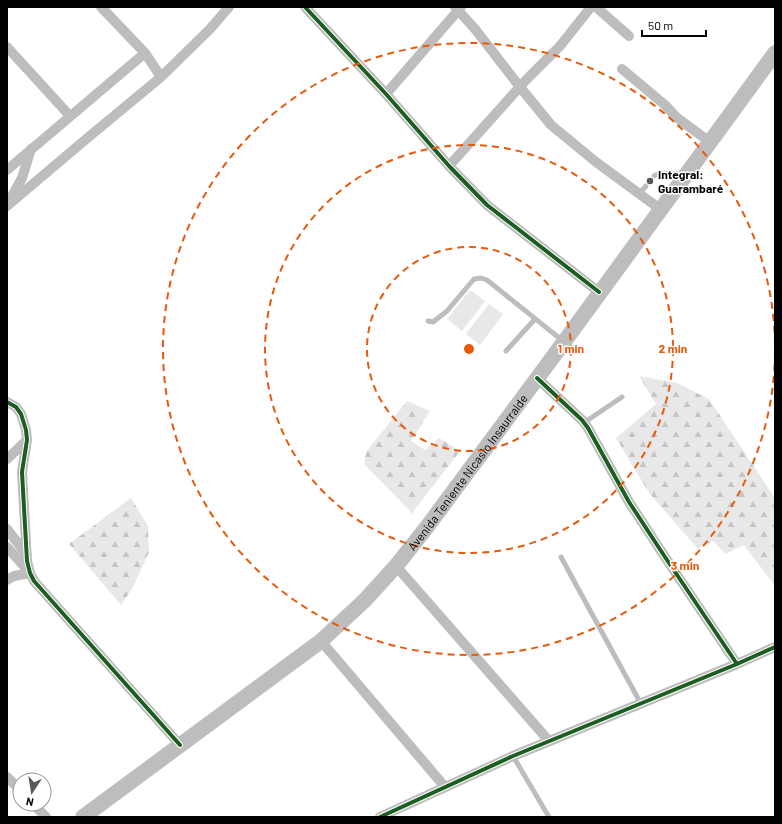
<svg xmlns="http://www.w3.org/2000/svg" width="782" height="824" font-family="Barlow,sans-serif">
<style>
.forest{fill:url(#forest-firs)}
.pitch{fill:#e8e8e8}
.lines{fill:none;stroke-linecap:round;stroke-linejoin:round}
.primary-casing{stroke:#dbdbdb;stroke-width:16}
.lane{stroke:#bdbdbd;stroke-width:5}
.street{stroke:#bdbdbd;stroke-width:10}
.primary{stroke:#bdbdbd;stroke-width:15}
.cycleway-casing{stroke:#fff;stroke-width:6}
.cycleway{stroke:#1b5e20;stroke-width:4}
.ring{fill:none;stroke:#e8590c;stroke-width:2;stroke-dasharray:7 5}
.poi-dot{fill:#595959;stroke:#fff;stroke-width:1.5}
.labels{text-anchor:middle;dominant-baseline:central;stroke-width:3;stroke-linejoin:round;paint-order:stroke}
.poi-label{font-size:12px;font-weight:bold;fill:#000;stroke:#fff;text-anchor:start}
.street-label{font-size:12px;fill:#000;stroke:#fff}
.centre{fill:#e8590c;stroke:#fff;stroke-width:2}
.ring-label{font-size:12px;text-anchor:middle;font-weight:bold;fill:#e8590c;stroke:#fff;stroke-width:3;stroke-linejoin:round;paint-order:stroke}
</style>
<defs>
<pattern id="forest-firs" width="22" height="20" patternUnits="userSpaceOnUse"><rect width="22" height="20" fill="#e8e8e8"/><path d="M5 1l3.5 6h-7zM16 11l3.5 6h-7z" fill="#c5c5c5"/></pattern>
</defs>
<rect width="100%" height="100%" fill="#fff"/>
<!-- forest -->
<path class="forest" d="M639,376L677,383L709,399L775,498V586L744,545L725,554L713,541L698,549L649,493L616,438L656,404Z
M407,401L430,411L411,441L425,450L439,438L460,451L412,513L364,464L366,452Z
M131,498L148,526L149,552L132,589L121,605L69,544Z"/>
<!-- pitch -->
<path class="pitch" d="M470,290L485,301L462,331L447,319Z
M489,304L503,314L480,345L466,334Z"/>
<g class="lines">
<!-- primary casing -->
<g class="primary-casing">
<g id="primary">
<path id="s1" d="M83,817L321,641L365,600L396,566L427,527L564,342L775,53"/>
</g>
</g>
<!-- lane -->
<path class="lane" d="M654,176C662,171 674,174 683,175
M639,194L646,186
M428,321L433,322L447,311L474,279L481,278L487,280L563,341
M506,351L535,319
M585,424L588,420L622,397
M561,557L641,704
M513,756L549,817"/>
<!-- street -->
<path class="street" d="M101,7L145,53L161,77
M305,7L386,94L449,166L487,205L599,292
M455,7L475,29L520,87L551,125L596,162L660,209
M596,7L629,36
M7,47L70,116
M622,69L665,105L676,117L710,142
M386,94L461,7
M449,166L526,80L560,46L591,7
M7,170L145,53
M9,202L22,178L31,149
M7,206L85,140L161,77L210,29L229,7
M537,378L582,420L588,428L629,502L665,557L737,664
M7,402L16,407L21,414L26,430L27,440L22,472L27,561L30,573L34,581L180,745
M7,459L27,440
M7,529L27,555
M7,547L30,573L14,576L7,580
M396,566L549,741
M321,641L445,787
M7,777L20,790
M33,804L46,817
M380,817L513,756L737,664L775,647"/>
<!-- primary -->
<use href="#primary" class="primary"/>
<!-- cycleway casing -->
<g class="cycleway-casing">
<path id="cycleway" d="M305,7L386,94L449,166L487,205L599,292
M537,378L582,420L588,428L629,502L665,557L737,664
M7,402L16,407L21,414L26,430L27,440L22,472L27,561L30,573L34,581L180,745
M380,817L513,756L737,664L775,647"/>
</g>
<!-- cycleway -->
<use href="#cycleway" class="cycleway"/>
</g>
<!-- distance rings -->
<g class="ring">
<circle cx="469" cy="349" r="102"/>
<circle cx="469" cy="349" r="204"/>
<path d="M775 352A306 306 0 1 1 775 346"/>
</g>
<!-- markers -->
<circle class="poi-dot" cx="650" cy="181" r="4"/>
<g class="labels">
<!-- poi labels -->
<g class="poi-label">
<text x="658" y="174">Integral:<tspan x="658" dy="14">Guarambaré</tspan></text>
</g>
<!-- street labels -->
<g class="street-label">
<text stroke="none"><textPath href="#s1" startOffset="520">Avenida Teniente Nicasio Insaurralde</textPath></text>
</g>
</g>
<circle cx="469" cy="349" r="6" class="centre"/>
<g class="ring-label">
<text x="571" y="353">1 min</text>
<text x="673" y="353">2 min</text>
<text x="685" y="570">3 min</text>
</g>
<!-- border -->
<rect width="782" height="824" fill="none" stroke="#000000" stroke-width="16"/>
<!-- north arrow -->
<g transform="translate(32 792) rotate(192)"><circle r="19" fill="#ffffff" stroke="#999999"/>
<path d="M0-3L7 15L0 10L-7 15Z" fill="#595959"/>
<text y="-6" font-size="11" font-weight="bold" text-anchor="middle" fill="#000000">N</text>
</g>
<!-- scale -->
<path d="M642 30v6h64v-6" fill="none" stroke="#000000" stroke-width="2"/>
<text x="648" y="30" font-size="12" fill="#000000" stroke="#ffffff" stroke-width="3" paint-order="stroke">50 m</text>
</svg>
